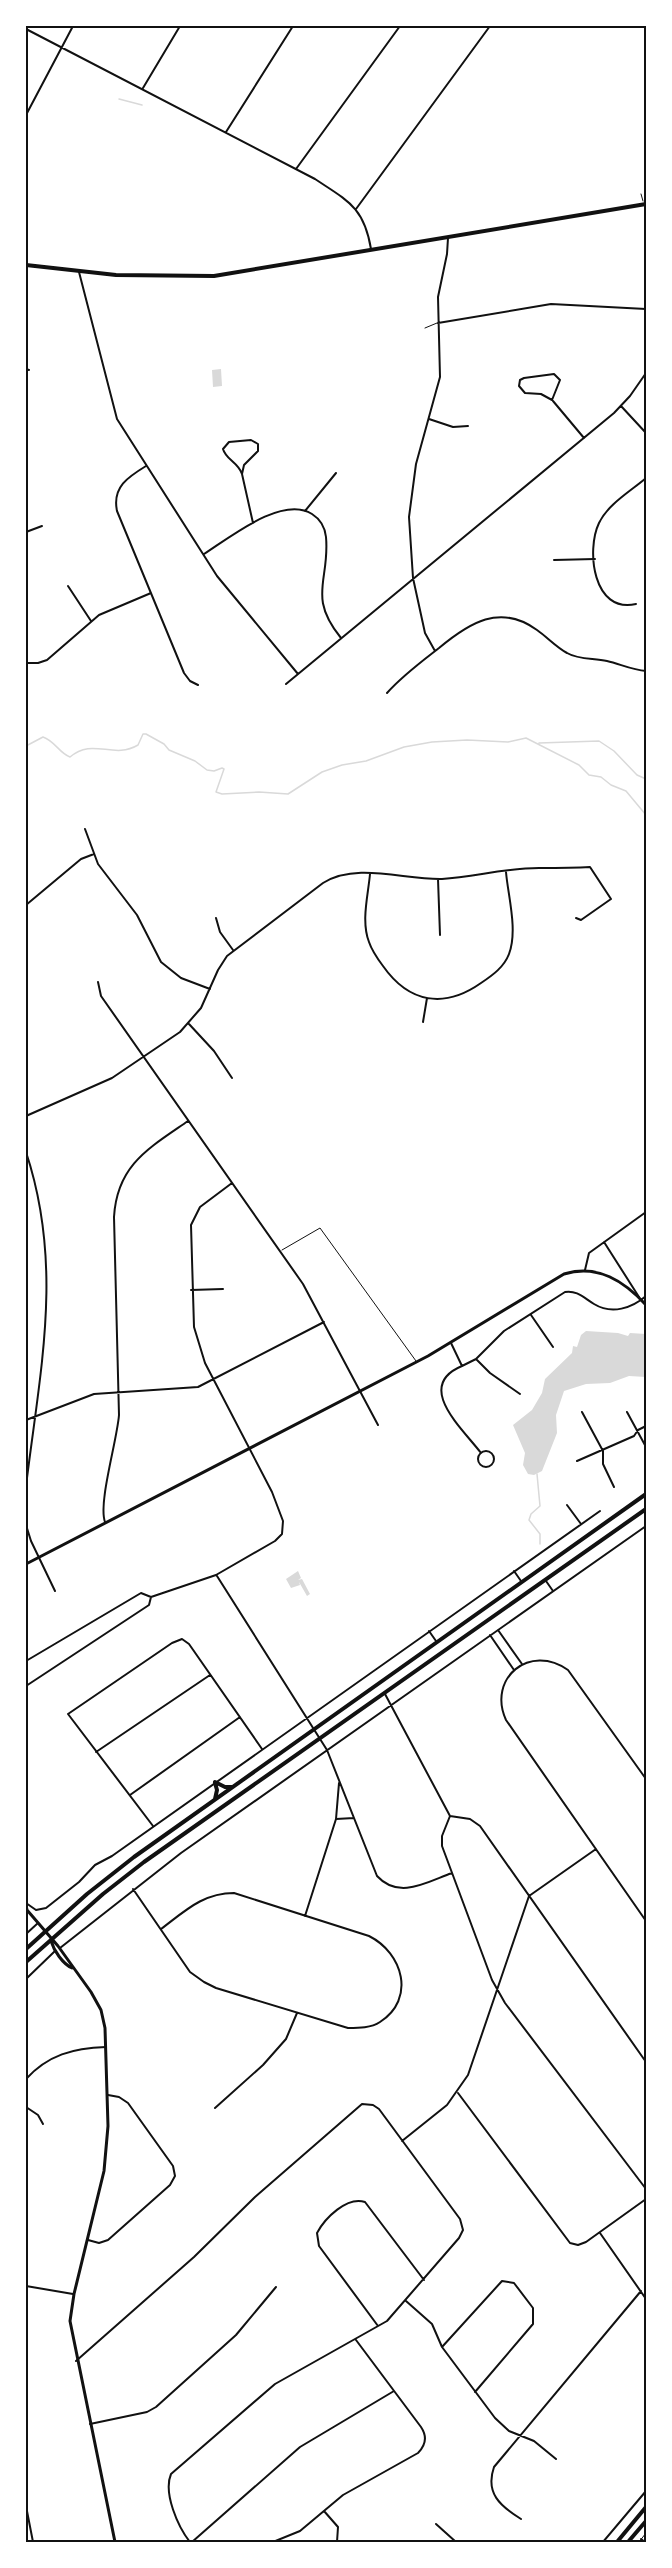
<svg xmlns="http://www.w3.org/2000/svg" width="672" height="2568" font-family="'Titillium Web',sans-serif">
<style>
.water{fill:#d9d9d9}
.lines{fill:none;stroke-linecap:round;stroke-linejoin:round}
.stream{stroke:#d9d9d9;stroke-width:1.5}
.service{stroke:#111;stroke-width:1}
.minor{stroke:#111;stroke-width:2}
.tertiary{stroke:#111;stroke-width:3}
.primary{stroke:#111;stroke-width:4}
.trunk{stroke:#111;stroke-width:4}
.neatline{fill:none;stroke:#111;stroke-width:2}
</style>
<rect width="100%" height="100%" fill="#fff"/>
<!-- water -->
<path class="water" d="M221,369L222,386L213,387L212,370Z
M586,1331L618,1333L628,1336L630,1333L646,1334V1377L629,1376L610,1383L586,1384L564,1391L556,1415L557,1433L542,1471L534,1475L528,1474L523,1465L525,1453L513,1425L532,1410L542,1393L545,1379L572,1353L573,1346L577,1347L581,1335Z
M298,1571L301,1578L298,1580L302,1579L310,1594L307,1596L299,1582L300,1585L291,1588L286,1579Z"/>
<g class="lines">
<!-- stream -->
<path class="stream" d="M119,99L142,105
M539,743L599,741L614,751L637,775L646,779
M26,746L43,737C55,741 59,753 70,757C93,737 113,760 138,745L143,734H146L164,744L169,750L195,761L207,770L214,771L222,768L224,769L216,792L222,794L259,792L288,794L322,772L342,765L366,761L404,747L432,742L467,740L508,742L526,738L579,765L589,775L601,777L611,785L626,791L646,815
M537,1474L540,1506L531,1514L529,1520L540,1534V1544"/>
<!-- service -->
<path class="service" d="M641,194L643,201
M425,328L437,323
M282,1250L320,1228L416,1361
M639,2542L646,2533"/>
<!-- minor -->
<path class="minor" d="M26,29L315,179C348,201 364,207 371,249
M143,88L180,26
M26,115L73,26
M226,132L293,26
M296,169L400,26
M356,209L490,26
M79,272L117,419L217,576L298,674
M438,323L551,304L646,309
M26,369L29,370
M554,374L560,380L552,400L541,394L525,393L519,386L520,380L524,378Z
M553,401L584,438
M621,406L646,433
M429,419L453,427L468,426
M251,440L258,444V451L244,465L242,474C238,462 226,460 223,449L229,442Z
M146,466C128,477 112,487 117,511L184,673L190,681L198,685
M242,474L253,523
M305,511L336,473
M26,532L42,526
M204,554C229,538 282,495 312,514C320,519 325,528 326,537C330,581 307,596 341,638
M554,560L595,559
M68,586L91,621
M636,604C593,614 586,550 599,523C608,504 631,491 646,478
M435,651L425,633L413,578L409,517L416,464L440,377L438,297L447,254L448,238
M26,663H38L47,660L99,615L151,593
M286,684L614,413L630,396L646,373
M387,693C402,676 421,662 439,648C469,623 500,603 537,630C547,637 556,647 567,653C579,660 593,658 607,661C620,664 632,670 646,671
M85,829L98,864L137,915L161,962L181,978L210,989
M370,874C368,896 361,921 369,942C372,951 377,958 383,966C409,1003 444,1009 481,983C493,975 504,967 509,954C518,930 508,896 506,872
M438,879L440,935
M26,905L81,859L94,854
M216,918L220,932L233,950
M98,982L101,996L303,1284L378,1425
M423,1022L427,998
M189,1024L214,1051L232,1078
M26,1116L112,1078L180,1032L201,1008L218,970L227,956L323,883C357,862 404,880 442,879C474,877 506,868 539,868C556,868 573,868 590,867L611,899L581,920L576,918
M26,1152C64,1267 40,1370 26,1486
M604,1242L639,1297
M585,1270L589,1253L646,1212
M191,1290L223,1289
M531,1315L553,1347
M451,1343L462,1366L476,1359L504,1331L565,1292C577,1290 584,1298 594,1304C612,1315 632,1308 646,1296
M476,1359L490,1373L520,1394
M462,1366C414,1386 462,1428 481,1453
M582,1412L603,1451V1464L614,1487
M627,1412L646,1447
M26,1420L94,1394L198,1387L324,1322
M478 1459a8 8 0 1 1 16 0a8 8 0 1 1-16 0Z
M577,1461L634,1436L638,1430L646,1426
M567,1505L581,1524
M105,1522C98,1503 117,1441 119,1415L114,1217C117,1165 149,1148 188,1121
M26,1525L31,1541L55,1591
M514,1571L521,1581
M217,1576L327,1750L377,1876C399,1900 427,1882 452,1873
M546,1581L553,1591
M498,1630L522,1664
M429,1631L436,1641
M646,1634V1639
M490,1635L514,1670
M26,1661L141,1593L151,1597L216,1575L275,1541L282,1534L283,1521L272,1492L205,1363L194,1327L191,1225L200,1207L232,1183
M26,1686L149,1605L151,1597
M385,1694L450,1816
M96,1752L210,1675
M646,1779L568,1670C530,1643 487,1678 506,1720L646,1921
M130,1795L240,1717
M450,1816L442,1836V1846L492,1980L505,2003L646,2189
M450,1816L470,1819L480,1826L646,2062
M336,1819L354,1818
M153,1826L68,1714L172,1643L182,1639L189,1644L262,1749
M133,1889L190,1972L204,1982L216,1988L348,2028C359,2028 371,2028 380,2022C416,1999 403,1953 369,1936L234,1893C203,1893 185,1911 161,1929
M26,1903L36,1910L46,1908L79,1882L95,1865L112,1856L600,1511
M305,1916L336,1819L339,1783
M26,1918V1930
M26,1934L38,1923
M60,1948L181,1853L646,1526
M26,1979L55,1951
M26,2079C48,2055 73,2048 106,2047
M458,2093L570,2243L578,2245L586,2242L646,2199
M26,2107L38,2115L43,2124
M215,2108L263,2065L286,2039L297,2013
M402,2141L447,2105L468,2075L529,1896L596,1849
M600,2233L646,2299
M88,2240L99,2243L108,2240L170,2185L175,2176L173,2166L128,2103L119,2097L108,2095
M26,2286L73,2294
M406,2301L432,2324L442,2347L495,2418L509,2431L534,2441L556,2459
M378,2326L319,2246L317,2233C325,2218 347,2196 365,2202L424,2280
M442,2347L502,2281L514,2283L533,2308V2324L475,2392
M76,2361L194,2257L255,2197L362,2104L373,2105L379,2109L460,2219L463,2230L459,2238L387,2321L275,2384L171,2474C163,2493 178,2527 190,2542
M90,2424L147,2412L156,2407L236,2335L276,2287
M26,2506L33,2542
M324,2511L338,2527L337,2542
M521,2519C500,2506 485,2493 494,2467L641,2291
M436,2524L456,2542
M641,2539L645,2542
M192,2542L300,2447L394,2391
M273,2542L300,2531L343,2495L418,2453C426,2445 427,2436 421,2427L356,2340
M603,2542L646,2491"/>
<!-- tertiary -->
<path class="tertiary" d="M26,1564L428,1356L564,1274C598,1264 624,1281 646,1305
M26,1905L27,1910L58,1946L91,1992L101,2010L105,2028L108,2126L104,2171L74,2294L70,2321L115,2542
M51,1941C54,1951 63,1964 72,1968"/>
<!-- primary -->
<path class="primary" d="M26,265L116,275L214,276L646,204
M617,2542L646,2507
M628,2542L646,2521"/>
<!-- trunk -->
<path class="trunk" d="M215,1782L225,1787H232
M215,1799L217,1790L215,1783
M26,1949L87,1894L134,1857L646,1494
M26,1962L103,1894L144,1862L646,1509"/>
</g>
<!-- border -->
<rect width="672" height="2568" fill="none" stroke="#ffffff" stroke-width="54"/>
<rect x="27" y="27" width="618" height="2514" class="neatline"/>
</svg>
